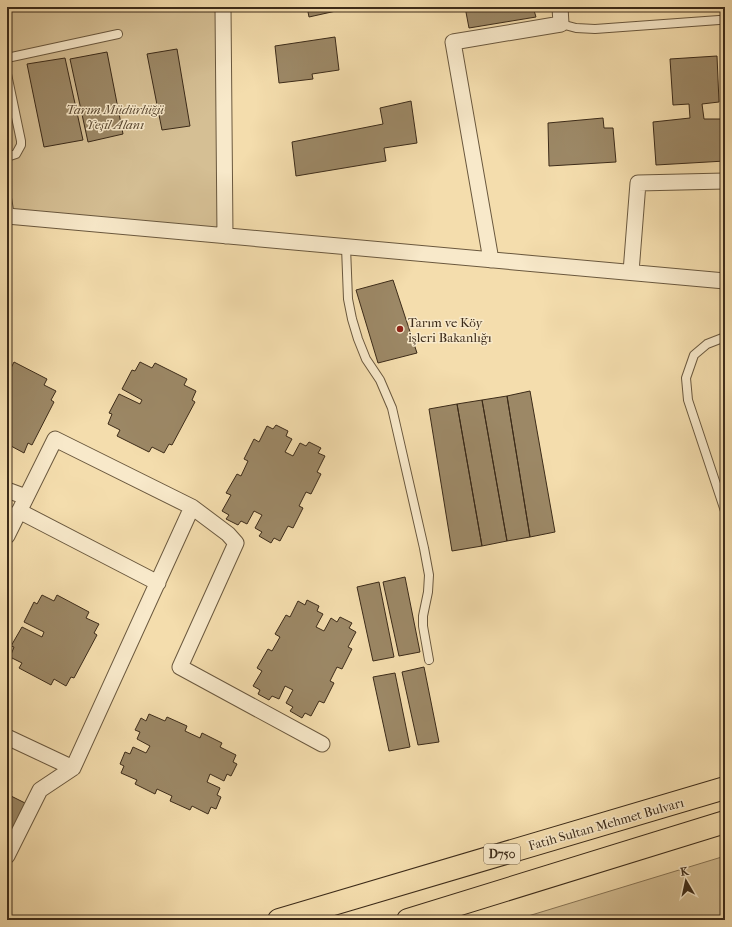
<svg xmlns="http://www.w3.org/2000/svg" width="732" height="927" font-family="'IM FELL French Canon',serif">
<style>
.green{fill:#d5bf94;stroke:#887556}
.building{fill:#9c8866;stroke:#3c2b19}
.lines{fill:none;stroke-linecap:round;stroke-linejoin:round}
.service-casing{stroke:#6a583e;stroke-width:10}
.minor-casing{stroke:#6a583e;stroke-width:17}
.trunk-casing{stroke:#3c2b19;stroke-width:24}
.service{stroke:#f8e9ca;stroke-width:8}
.minor{stroke:#f8e9ca;stroke-width:15}
.trunk{stroke:#f4ddad;stroke-width:22}
.poi-dot{fill:#8f2418;stroke:#f8e9ca;stroke-width:1.5}
.labels{text-anchor:middle;dominant-baseline:central;stroke-width:3;stroke-linejoin:round;paint-order:stroke}
.shield{fill:#f8e9ca;stroke:#74644e;stroke-width:1}
.shield-label{font-size:12px;font-weight:bold;fill:#3c2b19}
.park-label{font-size:13px;font-style:italic;fill:#5b4932;stroke:#f8e9ca}
.poi-label{font-size:13px;fill:#3c2b19;stroke:#f8e9ca;text-anchor:start}
.street-label{font-size:13px;fill:#3c2b19;stroke:#f8e9ca}
</style>
<rect width="100%" height="100%" fill="#f4ddad"/>
<filter id="stains"><feTurbulence type="fractalNoise" baseFrequency=".005" numOctaves="4"/><feColorMatrix values="0 0 0 0 .2 0 0 0 0 .09 0 0 0 0 .02 0 0 0 .5 -.17"/></filter>
<radialGradient id="worn" r=".72"><stop offset=".6" stop-color="#630" stop-opacity="0"/><stop offset="1" stop-color="#630" stop-opacity=".3"/></radialGradient>
<!-- green -->
<path class="green" d="M7,7H223L225,236L7,216Z
M725,856V920H515Z"/>
<!-- building -->
<path class="building" d="M307,7H354L309,17Z
M465,7H533L536,17L469,28Z
M335,37L339,70L312,74L313,79L279,83L275,46Z
M177,49L190,126L162,130L147,54Z
M107,52L123,134L88,142L70,59Z
M717,56L719,102L702,104L704,119H725V161L656,165L653,122L690,118L689,104L673,105L670,59Z
M65,58L83,140L44,147L27,64Z
M411,101L417,143L384,148L386,161L296,176L292,142L383,124L380,108Z
M603,118L604,128H613L616,162L549,166L548,123Z
M393,280L417,353L378,363L356,290Z
M14,362L47,379L44,385L56,391L51,400L54,402L32,445L28,443L24,453L11,446L8,452L7,451V366L11,368Z
M140,362L152,368L155,363L187,379L184,385L196,391L192,400L195,402L172,445L169,444L164,453L152,447L149,452L117,436L120,430L108,424L112,414L109,413L119,394L140,404L142,400L122,389L132,370L135,371Z
M530,391L555,532L530,537L507,396Z
M507,396L530,537L507,541L482,400Z
M482,400L507,541L482,546L457,404Z
M457,404L482,546L452,551L429,409Z
M276,425L288,431L286,436L292,439L285,452L293,456L300,443L306,446L309,442L321,448L318,453L325,456L317,472L321,474L311,494L306,492L299,506L303,508L293,528L288,526L280,541L274,538L271,543L259,536L262,532L255,528L262,515L254,511L247,524L241,521L238,525L226,519L229,515L222,511L231,495L226,493L237,474L241,476L248,461L244,459L254,439L259,442L267,426L273,429Z
M405,577L420,652L399,656L383,582Z
M379,582L394,657L373,661L357,587Z
M42,595L54,601L57,595L89,612L86,618L99,624L94,633L97,635L74,678L71,677L66,686L54,679L51,685L19,668L22,663L10,657L14,647L11,646L22,627L42,637L44,632L24,622L34,602L37,604Z
M307,600L319,606L317,611L323,614L316,627L324,631L331,618L337,622L340,617L352,623L349,628L356,632L348,647L352,649L342,669L337,667L330,681L334,683L324,703L319,701L311,716L305,713L302,718L290,711L293,707L286,703L293,690L285,686L279,699L272,696L269,700L258,694L260,690L253,686L262,671L257,668L268,649L272,651L280,637L275,634L286,615L290,617L298,601L305,605Z
M424,667L439,742L418,745L402,672Z
M395,673L410,747L389,751L373,677Z
M149,714L165,721L167,717L187,726L185,731L200,738L202,733L222,743L220,747L236,755L233,762L237,764L231,776L227,774L224,781L210,774L207,782L220,788L217,795L221,797L216,809L211,807L208,814L192,806L190,810L170,801L172,796L157,789L155,794L135,784L137,780L121,773L124,766L120,764L125,752L130,754L133,747L146,753L150,746L137,739L140,732L135,730L141,718L146,721Z
M7,789L12,791L9,795L25,803L13,828L7,826Z"/>
<g class="lines">
<!-- service casing -->
<g class="service-casing">
<path id="service" d="M561,24L576,28L595,29L719,20
M7,58L118,34
M7,74L21,141V145L16,154L7,157
M7,198L10,216
M346,247L348,299L352,319L358,339L366,359L380,380L392,408L424,548L429,575L428,592L423,616V626L429,660
M725,337L707,344L694,355L686,378L688,400L725,511"/>
</g>
<!-- minor casing -->
<g class="minor-casing">
<path id="minor" d="M223,7L225,236
M7,216L725,281
M491,260L453,42L561,24L560,7
M631,272L638,183L725,181
M7,490L26,497
M19,511L158,583
M7,536L55,439L192,507L228,534L236,543L180,667L322,744
M7,737L73,768L192,507
M7,856L40,790L73,768"/>
</g>
<!-- trunk casing -->
<g class="trunk-casing">
<path id="trunk" d="M279,920L725,788
M408,920L725,822"/>
</g>
<!-- service -->
<use href="#service" class="service"/>
<!-- minor -->
<use href="#minor" class="minor"/>
<!-- trunk -->
<use href="#trunk" class="trunk"/>
</g>
<!-- markers -->
<circle class="poi-dot" cx="400" cy="329" r="4"/>
<g class="labels">
<!-- shield labels -->
<rect class="shield" x="484" y="844" width="36" height="20" rx="3"/>
<g class="shield-label">
<text x="502" y="854">D750</text>
</g>
<!-- park labels -->
<g class="park-label">
<text x="115" y="109">Tarım Müdürlüğü<tspan x="115" dy="15">Yeşil Alanı</tspan></text>
</g>
<!-- poi labels -->
<g class="poi-label">
<text x="408" y="322">Tarım ve Köy<tspan x="408" dy="15">işleri Bakanlığı</tspan></text>
</g>
<!-- street labels -->
<g class="street-label">
<text transform="translate(606 824) rotate(-16)">Fatih Sultan Mehmet Bulvarı</text>
</g>
</g>
<!-- margin -->
<rect width="732" height="927" fill="none" stroke="#f4ddad" stroke-width="24"/>
<rect x="8" y="8" width="716" height="911" fill="none" stroke="#3c2b19" stroke-width="2"/>
<rect x="12" y="12" width="708" height="903" fill="none" stroke="#3c2b19"/>
<!-- north arrow -->
<g transform="translate(686 881) rotate(351)" stroke="#f8e9ca" stroke-width="3" paint-order="stroke">
<path d="M0-3L7 15L0 10L-7 15Z" fill="#3c2b19"/>
<text y="-6" font-size="11" font-weight="bold" text-anchor="middle" fill="#3c2b19">K</text>
</g>
<rect width="100%" height="100%" filter="url(#stains)"/>
<rect width="100%" height="100%" fill="url(#worn)"/>
</svg>
